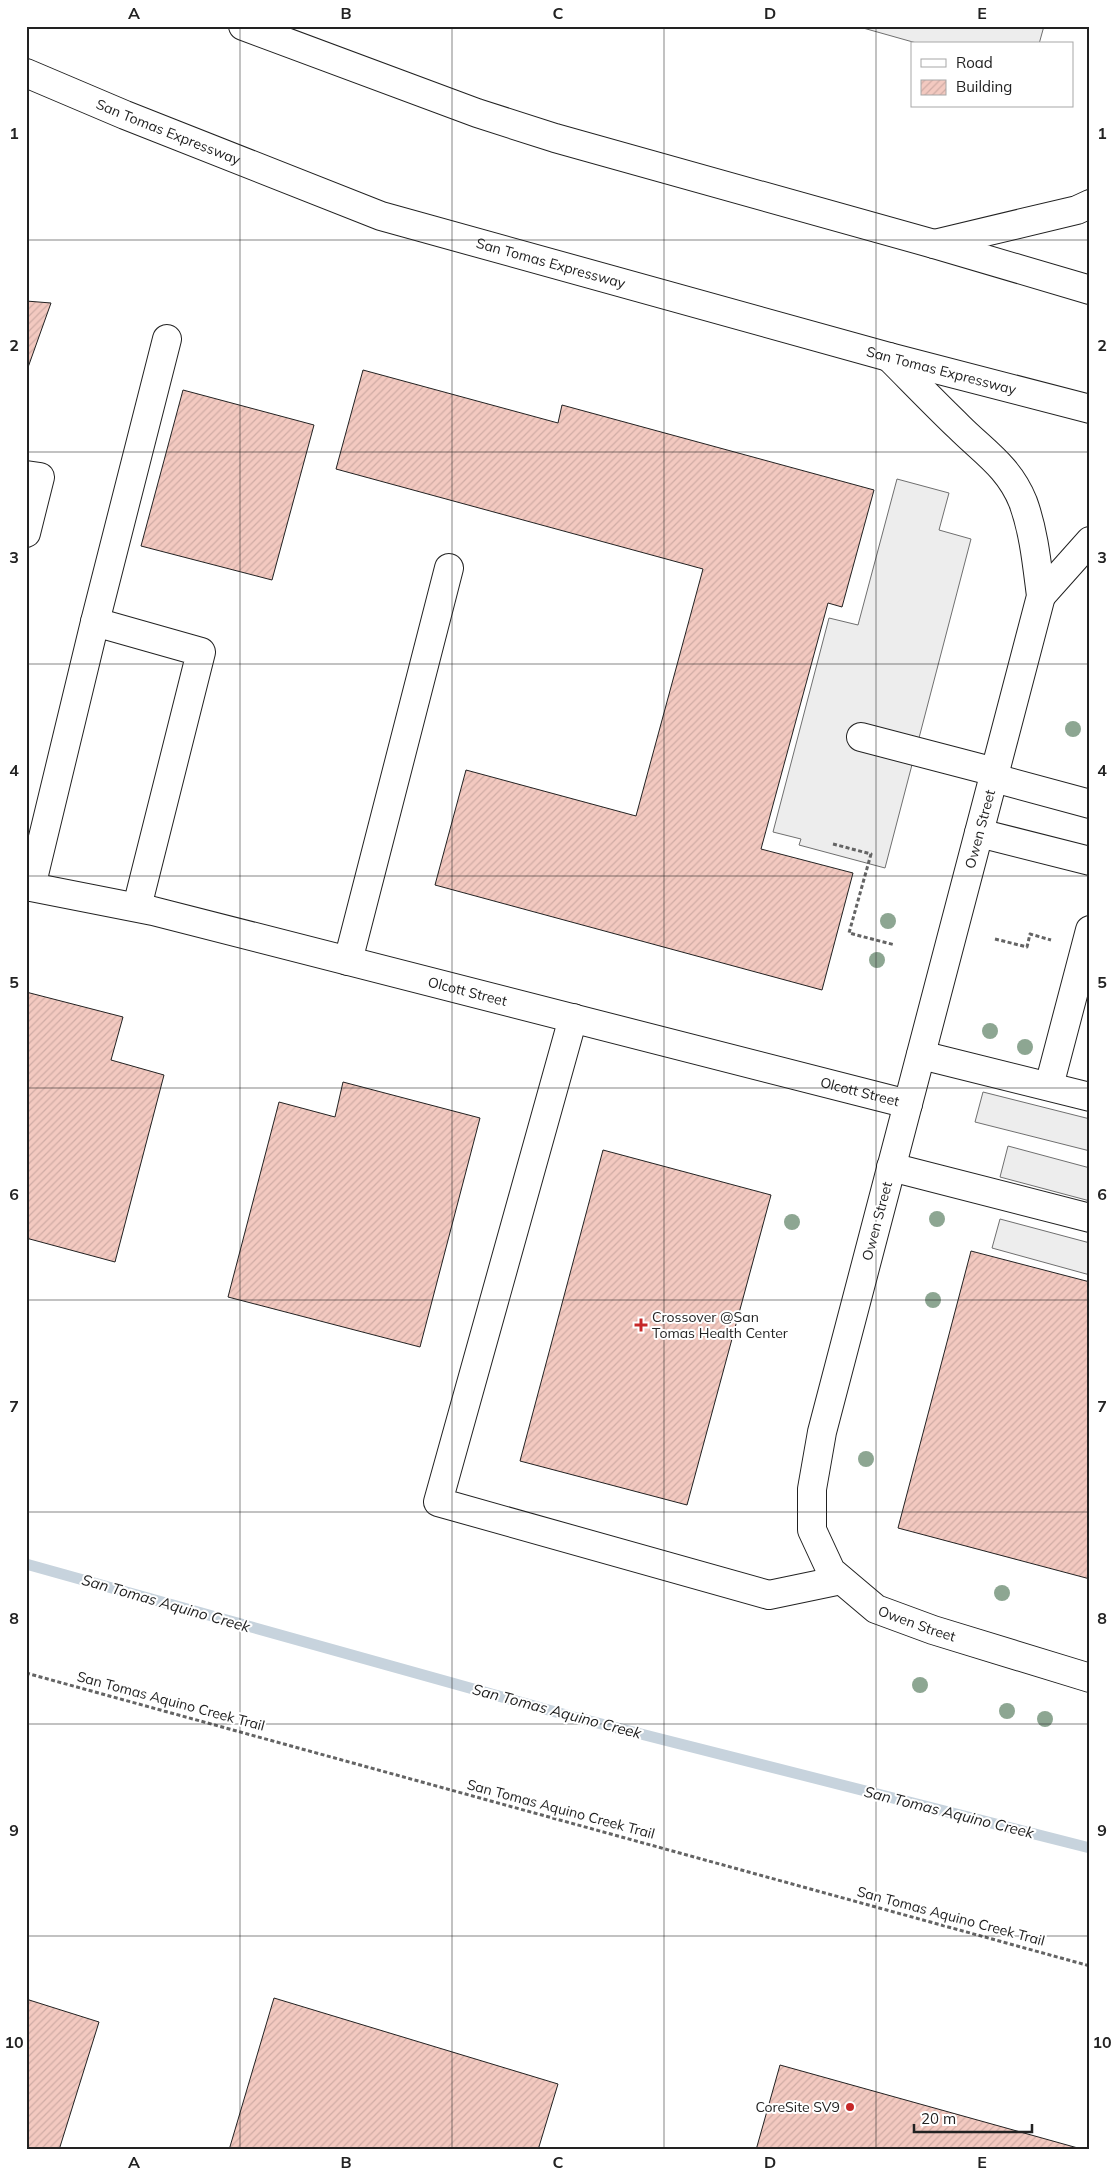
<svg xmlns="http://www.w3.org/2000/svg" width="1116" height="2176" font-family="Mulish,sans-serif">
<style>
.parking{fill:#ededed;stroke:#6f6f6f}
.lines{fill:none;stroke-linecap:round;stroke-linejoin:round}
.stream{stroke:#c7d3dd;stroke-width:11}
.building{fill:url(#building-hatch);stroke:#222}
.minor-casing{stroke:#222;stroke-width:30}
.highway-casing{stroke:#222;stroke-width:30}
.path{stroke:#646464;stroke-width:3;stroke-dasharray:4 2.5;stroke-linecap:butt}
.minor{stroke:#fff;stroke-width:28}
.highway{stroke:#fff;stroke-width:28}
.tree{fill:#8da692}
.grid{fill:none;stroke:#222;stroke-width:1;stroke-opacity:0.55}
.poi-dot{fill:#c62828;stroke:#fff;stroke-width:2}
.labels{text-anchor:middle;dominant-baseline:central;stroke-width:4;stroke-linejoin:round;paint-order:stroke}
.street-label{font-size:14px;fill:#222;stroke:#fff}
.poi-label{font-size:14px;fill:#222;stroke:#fff;text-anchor:start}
.water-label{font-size:15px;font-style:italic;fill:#222;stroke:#fff}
.neatline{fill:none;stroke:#222;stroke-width:2}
.grid-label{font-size:16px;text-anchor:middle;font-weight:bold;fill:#222}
</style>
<defs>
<pattern id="building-hatch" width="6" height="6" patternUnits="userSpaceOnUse" patternTransform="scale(1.25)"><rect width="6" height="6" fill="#f3c9c0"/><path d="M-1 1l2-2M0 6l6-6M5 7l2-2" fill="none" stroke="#d0aca5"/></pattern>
</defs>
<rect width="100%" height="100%" fill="#fff"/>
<!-- parking -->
<path class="parking" d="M856,26H1044L1039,44H920Z
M897,479L949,493L939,530L971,539L885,868L799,845L801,839L773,832L829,618L858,625Z
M983,1092L1090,1119V1151L975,1122Z
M1008,1146L1090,1168V1201L1000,1177Z
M1000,1219L1090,1243V1275L992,1248Z"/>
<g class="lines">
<!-- stream -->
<path class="stream" d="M26,1564L570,1716L1090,1848"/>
</g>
<!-- building -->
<path class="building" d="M26,301L51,303L26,373Z
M363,370L558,423L562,405L874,490L842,607L828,603L761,849L853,873L822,990L435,885L466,770L636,816L703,569L336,469Z
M183,390L314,425L272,580L141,546Z
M26,992L123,1017L111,1060L164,1075L115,1262L26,1238Z
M343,1082L480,1118L420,1347L228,1297L279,1102L335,1117Z
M603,1150L771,1195L687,1505L520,1461Z
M971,1251L1090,1282V1579L898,1528Z
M274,1998L558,2084L538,2150H229Z
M26,1999L99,2022L59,2150H26Z
M780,2065L1085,2150H756Z"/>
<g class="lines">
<!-- minor casing -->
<g class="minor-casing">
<g id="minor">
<path d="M26,475L40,477L26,533"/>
<path d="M861,737L995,772"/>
<path d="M994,778L1090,804"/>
<path d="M979,833L1090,861"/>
<path id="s1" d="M26,886L153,911L908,1104"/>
<path d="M31,887L95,622"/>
<path d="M137,907L201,652L95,622L167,339"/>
<path d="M348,961L449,568"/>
<path d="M573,1018L438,1502L769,1595L841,1580"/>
<path d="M921,1055L1090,1097"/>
<path d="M1049,1086L1090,930"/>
<path d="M891,1167L1090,1218"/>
</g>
</g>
<!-- highway casing -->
<g class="highway-casing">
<g id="highway">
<path d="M243,26L477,113L555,138L934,244L1090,290"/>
<path id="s2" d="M26,73L125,115L381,216L889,357L1090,409"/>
<path d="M934,244L1077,210L1090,204"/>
<path id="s3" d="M889,357C912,380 935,404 959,427C984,452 1009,467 1023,502C1034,532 1037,565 1041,596L822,1432L812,1489V1530L831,1571L876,1609L933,1630L1090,1678"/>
<path d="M1041,596L1090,541"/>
</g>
</g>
<!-- path -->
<path class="path" d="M833,844L871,854L849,933L895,945
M995,939L1027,947L1030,934L1051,940
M26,1673L1090,1966"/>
<!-- minor -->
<use href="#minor" class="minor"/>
<!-- highway -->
<use href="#highway" class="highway"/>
</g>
<!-- trees -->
<g class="tree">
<circle cx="1073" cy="729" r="8"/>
<circle cx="888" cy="921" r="8"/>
<circle cx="877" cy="960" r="8"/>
<circle cx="990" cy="1031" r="8"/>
<circle cx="1025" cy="1047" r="8"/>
<circle cx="937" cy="1219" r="8"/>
<circle cx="792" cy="1222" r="8"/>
<circle cx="933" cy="1300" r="8"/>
<circle cx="866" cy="1459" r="8"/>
<circle cx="1002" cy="1593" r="8"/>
<circle cx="920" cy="1685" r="8"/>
<circle cx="1007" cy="1711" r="8"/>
<circle cx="1045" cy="1719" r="8"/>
</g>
<!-- grid -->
<path class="grid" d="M240,26V2150M452,26V2150M664,26V2150M876,26V2150M26,240H1090M26,452H1090M26,664H1090M26,876H1090M26,1088H1090M26,1300H1090M26,1512H1090M26,1724H1090M26,1936H1090"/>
<!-- markers -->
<g class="poi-dot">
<path d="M638.5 1317.5h5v5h5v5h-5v5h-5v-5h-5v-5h5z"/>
<circle cx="850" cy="2107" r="5"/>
</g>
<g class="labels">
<!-- street labels -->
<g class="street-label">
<text stroke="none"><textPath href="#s2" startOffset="154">San Tomas Expressway</textPath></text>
<text stroke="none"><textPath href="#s2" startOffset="559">San Tomas Expressway</textPath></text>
<text stroke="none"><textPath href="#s2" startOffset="964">San Tomas Expressway</textPath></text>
<text transform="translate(980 829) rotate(-75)">Owen Street</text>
<text stroke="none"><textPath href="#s1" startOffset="454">Olcott Street</textPath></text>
<text stroke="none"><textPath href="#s1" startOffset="859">Olcott Street</textPath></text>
<text transform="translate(877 1221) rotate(-75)">Owen Street</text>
<text stroke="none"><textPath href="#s3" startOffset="1405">Owen Street</textPath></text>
<text transform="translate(171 1701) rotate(15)">San Tomas Aquino Creek Trail</text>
<text transform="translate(561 1809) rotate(15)">San Tomas Aquino Creek Trail</text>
<text transform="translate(951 1916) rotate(15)">San Tomas Aquino Creek Trail</text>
</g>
<!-- poi labels -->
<g class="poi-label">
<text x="652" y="1317">Crossover @San<tspan x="652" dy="16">Tomas Health Center</tspan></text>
<text x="840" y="2107" text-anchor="end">CoreSite SV9</text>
</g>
<!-- water labels -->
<g class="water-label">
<text transform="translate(166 1603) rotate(16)">San Tomas Aquino Creek</text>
<text transform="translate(557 1711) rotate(15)">San Tomas Aquino Creek</text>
<text transform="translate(949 1812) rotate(14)">San Tomas Aquino Creek</text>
</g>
</g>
<!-- border -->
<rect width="1116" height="2176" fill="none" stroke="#ffffff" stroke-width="55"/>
<!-- legend -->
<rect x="911" y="42" width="162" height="65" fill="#ffffff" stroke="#a7a7a7"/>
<rect x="921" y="59" width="25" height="8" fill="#ffffff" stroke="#a7a7a7"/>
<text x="956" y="68" font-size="15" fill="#222222">Road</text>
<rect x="921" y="80" width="25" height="15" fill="url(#building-hatch)" stroke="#a7a7a7"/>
<text x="956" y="92" font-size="15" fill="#222222">Building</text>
<!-- scale -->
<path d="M914 2124v8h118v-8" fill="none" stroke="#222222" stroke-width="2.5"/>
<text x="921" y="2124" font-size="15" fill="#222222" stroke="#ffffff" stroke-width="4" paint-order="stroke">20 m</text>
<rect x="28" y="28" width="1060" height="2120" class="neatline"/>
<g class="grid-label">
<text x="134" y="19">A</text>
<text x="346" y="19">B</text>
<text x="558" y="19">C</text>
<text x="770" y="19">D</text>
<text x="982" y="19">E</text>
<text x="14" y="139">1</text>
<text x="1102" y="139">1</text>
<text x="14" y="351">2</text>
<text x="1102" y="351">2</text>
<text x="14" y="563">3</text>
<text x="1102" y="563">3</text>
<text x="14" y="776">4</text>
<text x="1102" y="776">4</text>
<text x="14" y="988">5</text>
<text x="1102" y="988">5</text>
<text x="14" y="1200">6</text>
<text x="1102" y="1200">6</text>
<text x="14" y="1412">7</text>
<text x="1102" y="1412">7</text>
<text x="14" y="1624">8</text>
<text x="1102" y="1624">8</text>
<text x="14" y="1836">9</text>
<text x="1102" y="1836">9</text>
<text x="14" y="2048">10</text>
<text x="1102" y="2048">10</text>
<text x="134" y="2168">A</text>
<text x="346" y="2168">B</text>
<text x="558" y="2168">C</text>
<text x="770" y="2168">D</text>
<text x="982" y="2168">E</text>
</g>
</svg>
